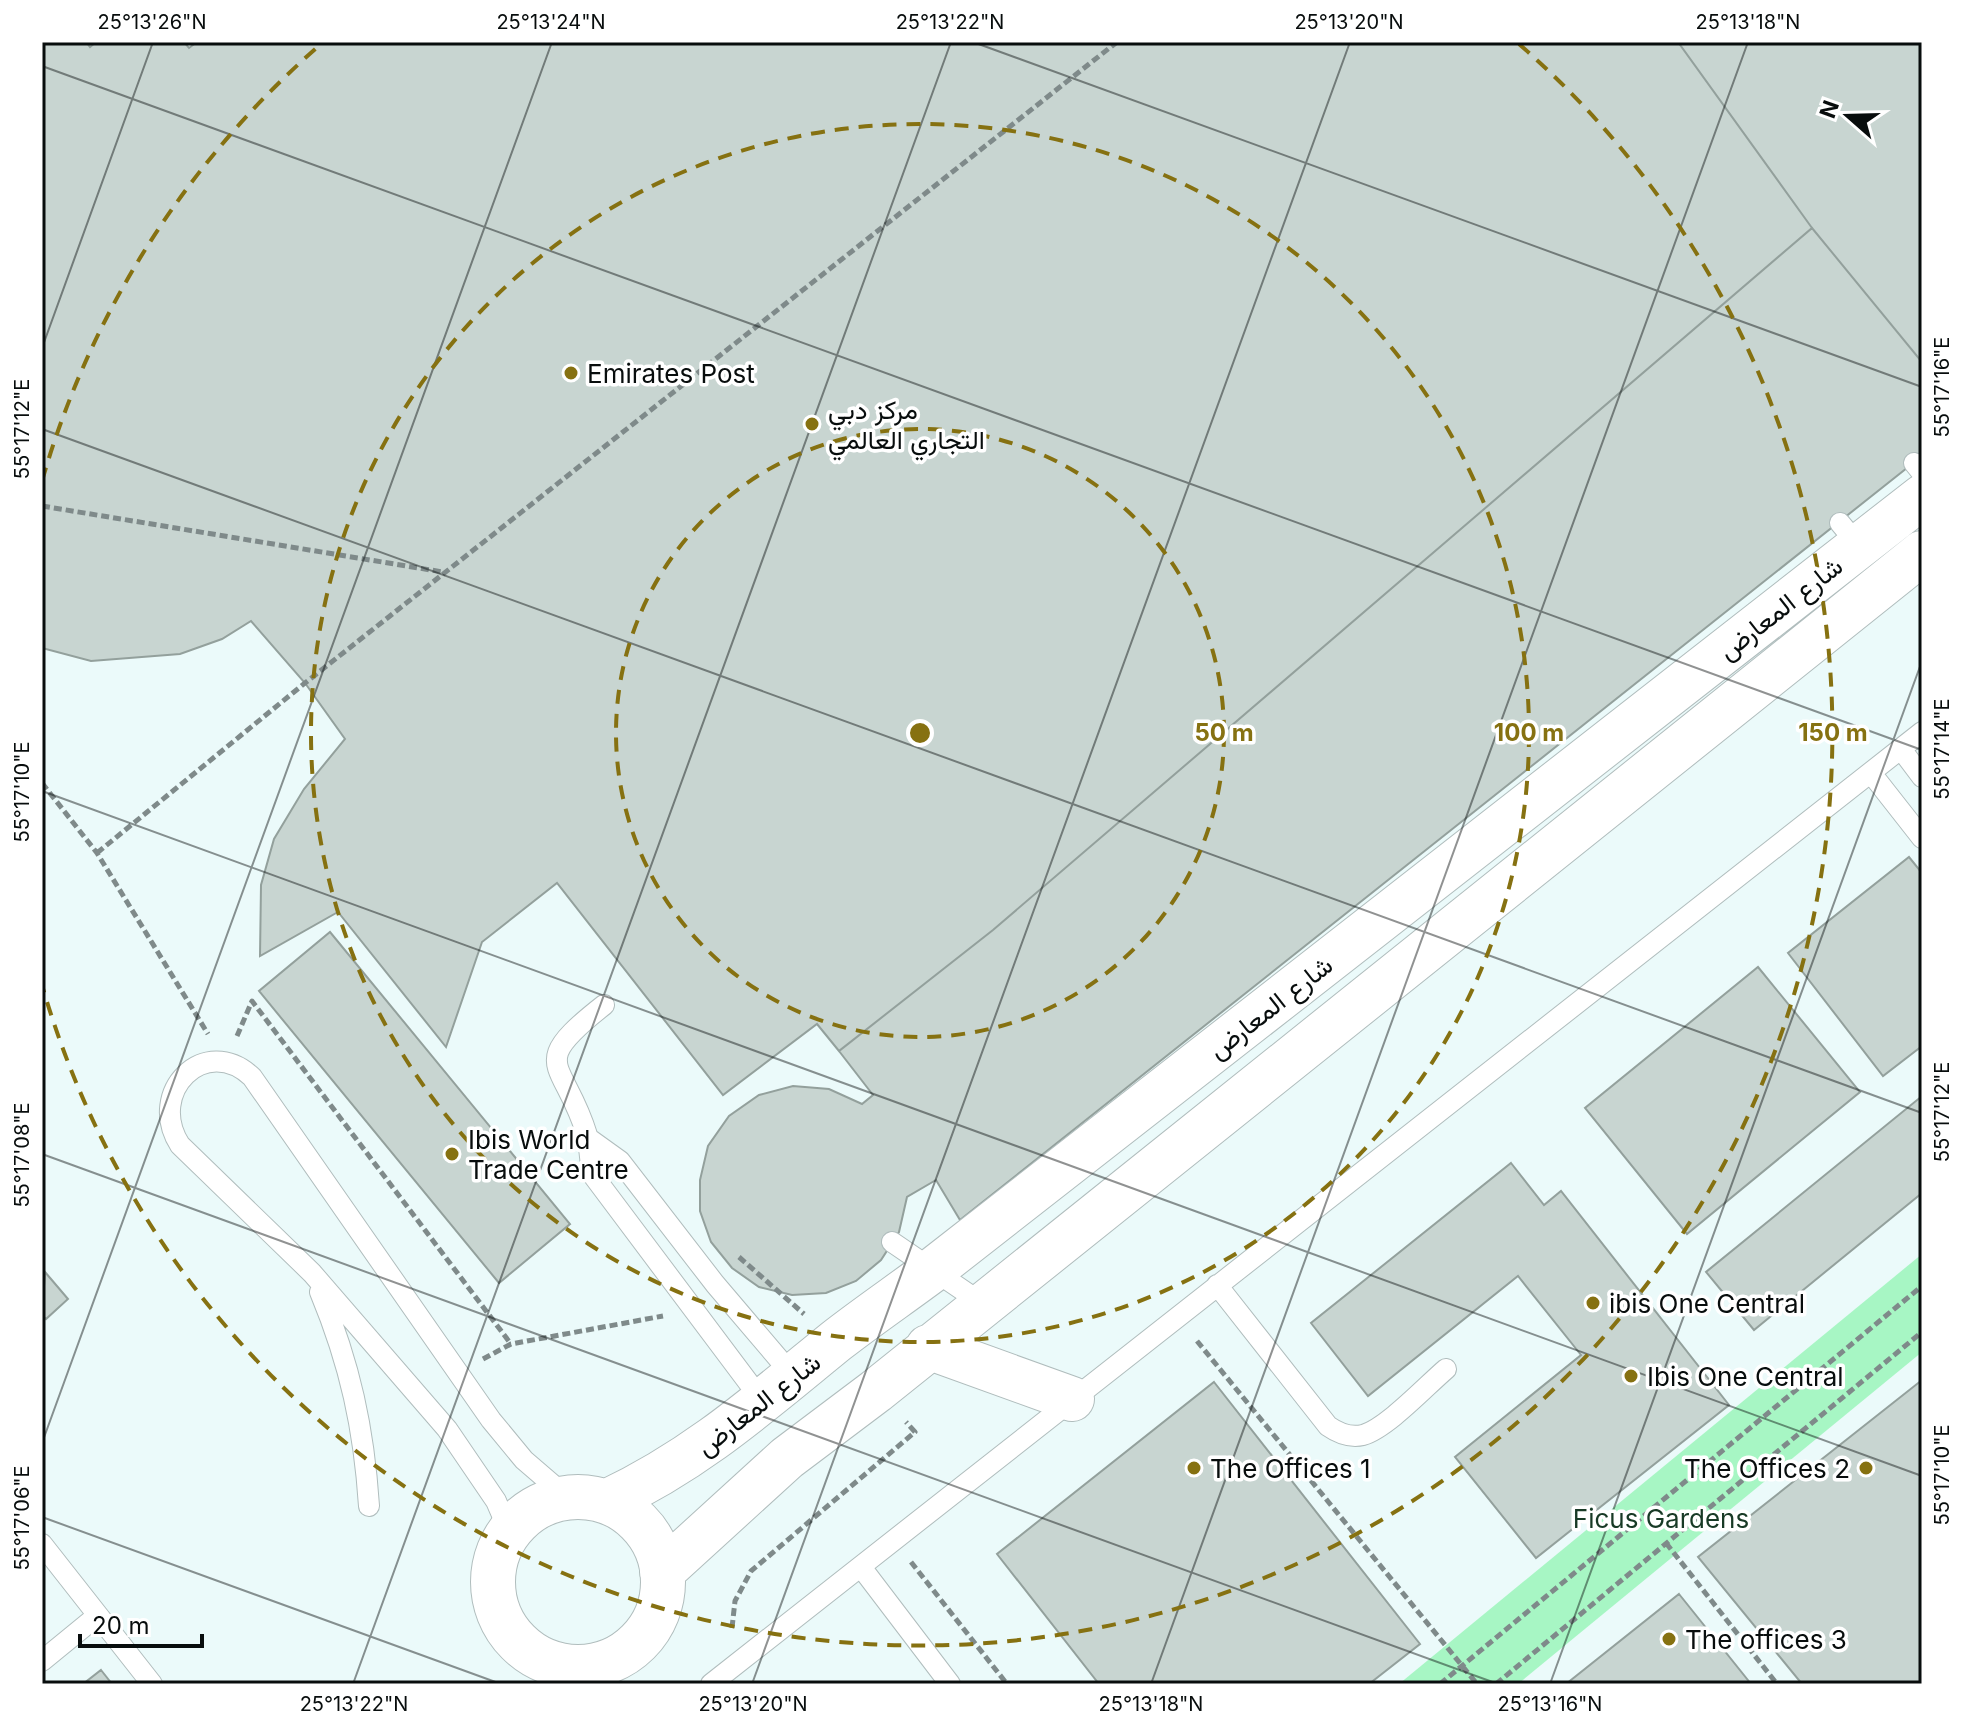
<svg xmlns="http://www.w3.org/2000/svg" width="1964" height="1726" font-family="Inter,Vazirmatn,sans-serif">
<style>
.green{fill:#a7f6c4}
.building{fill:#c8d5d1;stroke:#93a09c;stroke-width:2}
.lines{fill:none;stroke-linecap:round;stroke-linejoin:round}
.lane-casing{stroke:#b0bdbd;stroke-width:22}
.secondary-casing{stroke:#b0bdbd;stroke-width:46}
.path{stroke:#7f8a8a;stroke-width:5;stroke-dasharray:8 4;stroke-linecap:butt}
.lane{stroke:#fff;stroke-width:20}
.secondary{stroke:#fff;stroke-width:44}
.ticks{fill:none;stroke:#080d0d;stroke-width:2;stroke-opacity:0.45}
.ring{fill:none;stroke:#867111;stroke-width:4;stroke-dasharray:14 10}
.poi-dot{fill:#867111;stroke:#fff;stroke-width:3}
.labels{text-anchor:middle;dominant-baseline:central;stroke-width:7;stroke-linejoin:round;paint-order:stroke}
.poi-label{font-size:26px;fill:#080d0d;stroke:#fff;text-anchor:start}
.street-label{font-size:26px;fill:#080d0d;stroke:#fff}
.park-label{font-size:26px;fill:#183a26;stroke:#fff}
.centre{fill:#867111;stroke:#fff;stroke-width:4}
.ring-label{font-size:24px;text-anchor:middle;font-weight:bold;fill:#867111;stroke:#fff;stroke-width:7;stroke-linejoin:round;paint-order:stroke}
.neatline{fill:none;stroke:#080d0d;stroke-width:3}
.ticks-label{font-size:20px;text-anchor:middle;fill:#080d0d}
</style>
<rect width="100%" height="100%" fill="#ebfafa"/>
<!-- green -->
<path class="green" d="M1922,1254V1352L1518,1684H1399Z"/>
<!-- building -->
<path class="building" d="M42,42H86L90,47L96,42H184L189,48L197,42H1678L1812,228L993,930L839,1051L817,1024L723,1095L557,883L482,942L446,1047L338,912L260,956L261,885L274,839L304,789L345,739L305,683L251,621L222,639L180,654L91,661L42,648Z
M1678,42H1922L1921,361L1812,228Z
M1812,228L1922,362V456L960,1220L936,1180L907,1197L899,1232L881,1260L856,1281L826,1293L792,1295L759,1287L732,1268L711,1242L700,1211V1180L708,1146L729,1116L759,1095L793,1086L829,1089L862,1104L873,1095L839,1051L993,930Z
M1909,857L1922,873V1046L1883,1076L1788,953Z
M330,932L570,1224L499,1283L259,991Z
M1758,967L1860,1092L1687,1234L1585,1108Z
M1922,1096V1193L1754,1330L1706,1272Z
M1511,1163L1544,1205L1561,1191L1729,1405L1536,1558L1455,1457L1581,1355L1518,1276L1368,1396L1311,1323Z
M45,1272L68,1299L46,1319L42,1315Z
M1922,1380V1684H1802L1698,1557Z
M1214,1382L1420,1644L1369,1684H1099L997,1554Z
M1679,1594L1751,1684H1566Z
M101,1670L112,1684H83Z"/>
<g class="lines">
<!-- lane casing -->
<g class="lane-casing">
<path id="lane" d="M1914,463L1922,473
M1840,523L1859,546
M1901,749L1922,777
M1871,773L1922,838
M604,1005C525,1067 564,1059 587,1135C591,1150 588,1163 595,1178L763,1402
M588,1138L620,1161L715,1284L795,1378
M892,1242L983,1304
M1217,1285L1328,1426C1338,1433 1350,1438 1363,1435C1387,1428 1426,1386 1446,1369
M320,1292C350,1364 364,1429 369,1506
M509,1531L496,1501L447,1429L312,1273L180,1145C146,1092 205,1033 252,1077L491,1420L524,1460L567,1497
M42,1544L152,1684
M861,1567L950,1684
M42,1661L97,1616
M711,1684L1922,732"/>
</g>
<!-- secondary casing -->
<g class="secondary-casing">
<path id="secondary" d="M928,1347L1072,1399
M493 1582a85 85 0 1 1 170 0a85 85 0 1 1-170 0Z
M608,1501C696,1460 761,1402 836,1341C868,1316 902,1293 934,1269L1922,497
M662,1572L787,1458L876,1391L1922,553"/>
</g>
<!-- path -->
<path class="path" d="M42,506L443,572
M42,783L97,853L208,1034
M97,853L305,683L1117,42
M237,1036L252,1001L511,1344
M739,1257L804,1314
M1197,1341L1477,1684
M483,1359L511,1344L663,1316
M1666,1543L1777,1684
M911,1562L1007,1684
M732,1628L735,1601L751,1571L915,1432L906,1422
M1440,1684L1922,1286
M1496,1684L1922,1332"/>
<!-- lane -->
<use href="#lane" class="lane"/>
<!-- secondary -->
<use href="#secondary" class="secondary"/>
</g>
<!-- ticks -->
<path class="ticks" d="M973,42L1922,387M42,66L1922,750M42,348L153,42M42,429L1922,1113M42,791L1922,1476M42,1154L1498,1684M42,1443L552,42M42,1517L501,1684M353,1684L951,42M752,1684L1350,42M1151,1684L1748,42M1550,1684L1922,661"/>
<!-- distance rings -->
<g class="ring">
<circle cx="920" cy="733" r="304"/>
<circle cx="920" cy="733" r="609"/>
<path d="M42 481A913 913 0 0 1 321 44M1519 44A913 913 0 1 1 42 985"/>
</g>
<!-- markers -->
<g class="poi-dot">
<circle cx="571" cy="373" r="8"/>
<circle cx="812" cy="424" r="8"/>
<circle cx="452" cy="1154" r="8"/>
<circle cx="1593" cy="1303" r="8"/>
<circle cx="1631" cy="1376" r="8"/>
<circle cx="1194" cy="1468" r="8"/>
<circle cx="1866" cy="1468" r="8"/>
<circle cx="1669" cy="1639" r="8"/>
</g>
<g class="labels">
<!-- poi labels -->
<g class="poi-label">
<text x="587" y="373">Emirates Post</text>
<text x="828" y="409">مركز دبي<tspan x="828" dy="30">التجاري العالمي</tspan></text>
<text x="468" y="1139">Ibis World<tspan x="468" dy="30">Trade Centre</tspan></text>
<text x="1609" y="1303">ibis One Central</text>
<text x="1647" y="1376">Ibis One Central</text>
<text x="1210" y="1468">The Offices 1</text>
<text x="1850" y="1468" text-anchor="end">The Offices 2</text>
<text x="1685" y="1639">The offices 3</text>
</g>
<!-- street labels -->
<g class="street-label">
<text transform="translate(1780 608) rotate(-38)">شارع المعارض</text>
<text transform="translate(1270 1007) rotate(-38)">شارع المعارض</text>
<text transform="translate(758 1404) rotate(-38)">شارع المعارض</text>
</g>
<!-- park labels -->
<g class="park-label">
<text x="1661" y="1518">Ficus Gardens</text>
</g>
</g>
<circle cx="920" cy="733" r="12" class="centre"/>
<g class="ring-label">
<text x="1224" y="741">50 m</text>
<text x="1529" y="741">100 m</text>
<text x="1833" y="741">150 m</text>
</g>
<!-- border -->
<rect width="1964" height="1726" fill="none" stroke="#ffffff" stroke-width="88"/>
<!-- north arrow -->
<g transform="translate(1848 116) rotate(290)" stroke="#ffffff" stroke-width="6" paint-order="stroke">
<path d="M0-6L14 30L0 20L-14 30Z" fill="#080d0d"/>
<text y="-12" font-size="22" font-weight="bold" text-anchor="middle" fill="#080d0d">N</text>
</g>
<!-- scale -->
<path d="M80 1634v12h122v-12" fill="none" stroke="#080d0d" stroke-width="4"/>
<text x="92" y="1634" font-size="24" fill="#080d0d" stroke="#ffffff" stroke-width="6" paint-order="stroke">20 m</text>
<rect x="44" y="44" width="1876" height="1638" class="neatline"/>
<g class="ticks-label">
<text x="152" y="29">25°13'26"N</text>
<text x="551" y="29">25°13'24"N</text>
<text x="950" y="29">25°13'22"N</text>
<text x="1349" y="29">25°13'20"N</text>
<text x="1748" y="29">25°13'18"N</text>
<text transform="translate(1942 387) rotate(-90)" y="7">55°17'16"E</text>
<text transform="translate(22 429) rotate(-90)" y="7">55°17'12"E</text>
<text transform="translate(1942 749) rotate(-90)" y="7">55°17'14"E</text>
<text transform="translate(22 792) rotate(-90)" y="7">55°17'10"E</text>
<text transform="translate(1942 1112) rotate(-90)" y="7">55°17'12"E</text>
<text transform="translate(22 1155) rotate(-90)" y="7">55°17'08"E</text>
<text transform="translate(1942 1475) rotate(-90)" y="7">55°17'10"E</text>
<text transform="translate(22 1518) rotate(-90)" y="7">55°17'06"E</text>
<text x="354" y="1711">25°13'22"N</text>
<text x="753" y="1711">25°13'20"N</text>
<text x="1151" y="1711">25°13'18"N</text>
<text x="1550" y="1711">25°13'16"N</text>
</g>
</svg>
